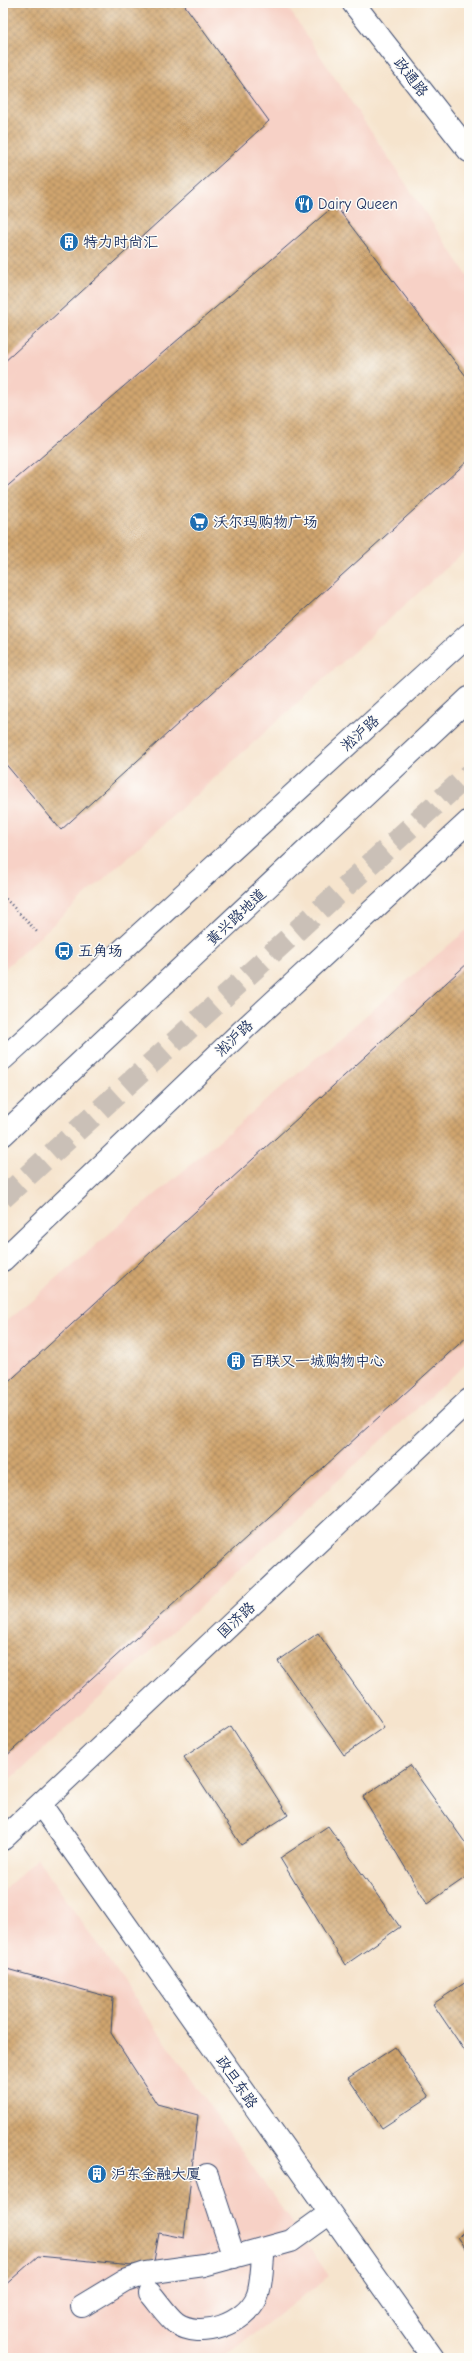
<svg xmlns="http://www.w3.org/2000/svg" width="472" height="2361" font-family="'Comic Neue','LXGW WenKai TC',sans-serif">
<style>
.built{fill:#f7d1c6}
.building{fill:url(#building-cross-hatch)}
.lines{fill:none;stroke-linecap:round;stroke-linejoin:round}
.major-tunnel{stroke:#cac0b7;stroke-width:22;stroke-dasharray:22 11;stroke-linecap:butt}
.minor-casing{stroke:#3c4a6f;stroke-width:24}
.major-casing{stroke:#3c4a6f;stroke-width:24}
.path{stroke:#3c4a6f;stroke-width:2.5;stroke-dasharray:1 3;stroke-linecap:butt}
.minor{stroke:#fff;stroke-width:22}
.major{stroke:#fff;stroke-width:22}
.labels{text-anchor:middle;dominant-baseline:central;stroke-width:3;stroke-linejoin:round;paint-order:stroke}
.street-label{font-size:15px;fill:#1b2f5e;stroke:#fdfcf7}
.poi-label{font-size:15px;fill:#1b2f5e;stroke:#fdfcf7;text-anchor:start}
</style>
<defs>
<pattern id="building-cross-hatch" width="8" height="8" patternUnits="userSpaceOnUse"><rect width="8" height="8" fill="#d0a56e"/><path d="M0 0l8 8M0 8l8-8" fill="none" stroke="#a8875e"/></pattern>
</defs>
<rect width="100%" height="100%" fill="#fdfcf7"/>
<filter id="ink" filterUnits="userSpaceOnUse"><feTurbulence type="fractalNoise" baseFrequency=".025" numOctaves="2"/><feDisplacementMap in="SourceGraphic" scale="8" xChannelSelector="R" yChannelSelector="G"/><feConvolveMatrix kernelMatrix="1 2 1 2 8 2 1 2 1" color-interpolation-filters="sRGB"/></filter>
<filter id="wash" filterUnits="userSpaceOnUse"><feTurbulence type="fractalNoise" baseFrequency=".012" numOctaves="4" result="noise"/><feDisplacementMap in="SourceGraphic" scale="16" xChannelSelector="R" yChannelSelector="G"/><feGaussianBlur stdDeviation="0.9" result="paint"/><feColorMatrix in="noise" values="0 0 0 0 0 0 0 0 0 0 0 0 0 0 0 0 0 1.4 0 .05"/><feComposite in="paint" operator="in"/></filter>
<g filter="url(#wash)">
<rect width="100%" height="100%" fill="#f6e4cd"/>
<!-- built -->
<path class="built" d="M3,3H285L469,278V547L3,970Z
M469,928V1361L3,1786V1324Z
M37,1858L329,2276L222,2358H7L3,2352V1891Z"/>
<g id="blocks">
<!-- building -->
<path class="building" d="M3,3H183L269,121L3,363Z
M335,205L469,380V460L61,830L3,761V490Z
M469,962V1335L3,1759V1387Z
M318,1633L384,1727L344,1755L278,1661Z
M231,1726L288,1815L241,1845L184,1757Z
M410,1765L469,1848V1875L427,1904L363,1797Z
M328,1826L400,1927L345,1965L280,1858Z
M3,1968L113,1998L111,2033L157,2104L198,2115L184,2238L159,2233L153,2267L38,2256L3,2287Z
M469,1980V2057L433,2004Z
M395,2047L429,2097L382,2128L348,2078Z
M469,2229V2253L458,2237Z"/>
</g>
</g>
<g filter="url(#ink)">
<use href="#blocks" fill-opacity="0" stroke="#3c4a6f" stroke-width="1"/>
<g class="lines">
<!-- major-tunnel -->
<path class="major-tunnel" d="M3,1198L469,774"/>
<!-- minor casing -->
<g class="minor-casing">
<path id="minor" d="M353,3L469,151
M41,1805L433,2358
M3,1839L469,1400
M207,2175L234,2257
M150,2293C158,2302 167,2316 176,2323C201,2340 245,2324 257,2297C262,2286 262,2261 264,2249
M82,2306L125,2280L146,2273L204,2265L291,2241L330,2213"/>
</g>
<!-- major casing -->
<g class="major-casing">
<path id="major" d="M3,1059L469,634
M3,1135L469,698
M3,1260L241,1032L469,821"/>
</g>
<!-- path -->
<path class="path" d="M3,896L38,933"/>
<!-- minor -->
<use href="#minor" class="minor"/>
<!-- major -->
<use href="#major" class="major"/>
</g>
</g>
<!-- icons -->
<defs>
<g id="restaurant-disc" transform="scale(1)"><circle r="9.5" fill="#1f6fb2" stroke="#fdfcf7"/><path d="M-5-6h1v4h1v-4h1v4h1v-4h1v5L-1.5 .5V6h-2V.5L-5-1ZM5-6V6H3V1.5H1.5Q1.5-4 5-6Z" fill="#fff"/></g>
<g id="building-disc" transform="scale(1)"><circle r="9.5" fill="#1f6fb2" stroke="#fdfcf7"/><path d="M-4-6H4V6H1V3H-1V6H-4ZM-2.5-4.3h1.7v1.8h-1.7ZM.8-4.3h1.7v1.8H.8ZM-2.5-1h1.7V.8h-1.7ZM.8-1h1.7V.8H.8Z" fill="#fff"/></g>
<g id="supermarket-disc" transform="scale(1)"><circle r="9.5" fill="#1f6fb2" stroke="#fdfcf7"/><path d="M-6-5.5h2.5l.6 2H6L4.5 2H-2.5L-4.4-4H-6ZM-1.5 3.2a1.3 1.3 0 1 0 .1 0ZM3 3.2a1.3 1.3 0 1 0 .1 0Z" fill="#fff"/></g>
<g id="bus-disc" transform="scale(1)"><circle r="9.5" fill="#1f6fb2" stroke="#fdfcf7"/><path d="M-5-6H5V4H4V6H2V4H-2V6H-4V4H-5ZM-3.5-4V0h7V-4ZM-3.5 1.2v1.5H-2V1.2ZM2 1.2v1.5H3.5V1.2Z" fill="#fff"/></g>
</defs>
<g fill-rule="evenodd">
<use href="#restaurant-disc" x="304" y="204"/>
<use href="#building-disc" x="69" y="242"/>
<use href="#supermarket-disc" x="199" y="522"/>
<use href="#bus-disc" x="64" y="951"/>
<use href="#building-disc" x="236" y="1361"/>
<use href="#building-disc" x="97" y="2174"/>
</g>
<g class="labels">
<!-- street labels -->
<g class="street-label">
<text transform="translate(411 77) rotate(52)">政通路</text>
<text transform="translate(360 733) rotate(-42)">淞沪路</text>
<text transform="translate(236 917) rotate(-43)">黄兴路地道</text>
<text transform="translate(234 1038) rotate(-43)">淞沪路</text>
<text transform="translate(236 1620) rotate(-43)">国济路</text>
<text transform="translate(237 2082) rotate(55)">政旦东路</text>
</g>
<!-- poi labels -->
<g class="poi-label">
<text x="318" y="204">Dairy Queen</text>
<text x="83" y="242">特力时尚汇</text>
<text x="213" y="522">沃尔玛购物广场</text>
<text x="78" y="951">五角场</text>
<text x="250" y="1361">百联又一城购物中心</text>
<text x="111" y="2174">沪东金融大厦</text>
</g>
</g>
<!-- margin -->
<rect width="472" height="2361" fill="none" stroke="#fdfcf7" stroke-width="16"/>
</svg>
